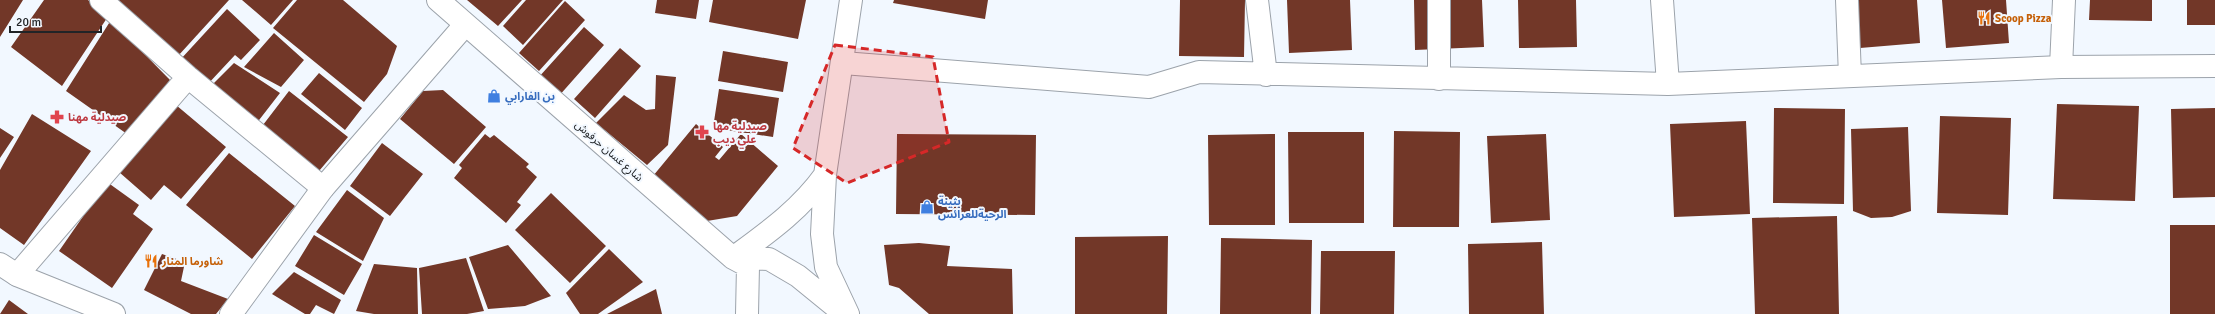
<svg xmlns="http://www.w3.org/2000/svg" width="2215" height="314" font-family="Signika,'Noto Sans Arabic',sans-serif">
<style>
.building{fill:#723728}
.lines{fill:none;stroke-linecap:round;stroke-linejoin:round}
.minor-casing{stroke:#9ca3ab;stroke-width:24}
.tertiary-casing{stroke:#9ca3ab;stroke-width:24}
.minor{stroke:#fff;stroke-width:22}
.tertiary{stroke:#fff;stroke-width:22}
.marked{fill:#d62828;fill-opacity:0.2;stroke:#d62828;stroke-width:3;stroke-dasharray:8 5;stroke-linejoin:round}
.labels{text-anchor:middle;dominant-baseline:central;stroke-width:4;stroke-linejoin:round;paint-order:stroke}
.food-label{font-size:11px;font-weight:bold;fill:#c56008;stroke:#f2f8ff;text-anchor:start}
.shop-label{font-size:11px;font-weight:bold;fill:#366cbe;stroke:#f2f8ff;text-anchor:start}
.health-label{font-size:11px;font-weight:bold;fill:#be3a42;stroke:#f2f8ff;text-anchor:start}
.street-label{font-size:11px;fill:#212427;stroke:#f2f8ff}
</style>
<rect width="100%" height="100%" fill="#f2f8ff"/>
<!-- building -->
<path class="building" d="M0,0H23L0,37Z
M44,0H88L107,18L62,86L11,47Z
M117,0H229L178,56Z
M242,0H293L271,25Z
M297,0H343L397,46L387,74L364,102L273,28Z
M467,0H522L498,26Z
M526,0H563L523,45L503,26Z
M657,0H699L696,19L655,13Z
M713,0H806L798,39L709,22Z
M894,0H988L985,19L893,3Z
M1180,0H1245L1244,57L1179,56Z
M1287,0H1350L1352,50L1289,53Z
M1414,0H1482L1484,47L1415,50Z
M1518,0H1576L1577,47L1519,48Z
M1856,0H1917L1920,43L1860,48Z
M1942,0H2006L2009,43L1946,48Z
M2090,0H2152V21L2089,20Z
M2187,0H2215V25H2187Z
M565,1L585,20L539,71L519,53Z
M227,9L260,40L241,60L235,55L207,85L180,60Z
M111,20L170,80L127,134L66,91Z
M584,27L604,45L558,97L538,78Z
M274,33L304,60L281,87L244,67Z
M620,48L641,66L595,118L574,99Z
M723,51L788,62L783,92L718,81Z
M234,63L280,93L256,124L210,87Z
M319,73L362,108L345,130L301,94Z
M656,75L676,77L668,145L647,165L596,123L624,95L646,110L655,109Z
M719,89L779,98L773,137L713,128Z
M443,90L486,127L454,164L400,119L423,91Z
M289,91L348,137L319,171L263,125Z
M2057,104L2139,106L2135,201L2053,199Z
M176,105L226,147L181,199L164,185L151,200L119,172Z
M1774,108L1845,109L1844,204L1773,203Z
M2215,108V197L2173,198L2171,109Z
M32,114L91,151L24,245L0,228V170Z
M1940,116L2011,118L2008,215L1937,213Z
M1746,121L1750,214L1674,217L1670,124Z
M696,124L723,147L715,157L719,160L741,134L778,166L737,216L707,221L653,176Z
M1908,127L1911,211L1892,217L1871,218L1853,211L1851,129Z
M0,128L14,137L0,158Z
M1394,131L1460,132L1459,227H1393Z
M1288,132H1364V223H1289Z
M485,134L490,138L494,135L529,164L526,167L537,177L517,202L521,205L506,223L454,178L462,168L459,165Z
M897,134L1036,135L1035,215L896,214Z
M1275,134V225H1209L1208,135Z
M1546,134L1550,220L1491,223L1487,136Z
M382,143L423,174L390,216L350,186Z
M229,153L295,206L252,259L186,205Z
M107,182L139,205L133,214L153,229L112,288L59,251Z
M347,190L384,218L363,261L316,232Z
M551,193L606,246L570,283L515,230Z
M1837,216L1839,314H1755L1752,218Z
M2170,225H2215V314H2170Z
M314,235L362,264L344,295L295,266Z
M1168,236L1167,314H1075V237Z
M1221,238L1312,240L1311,314H1220Z
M1542,242L1544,314H1469L1468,244Z
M919,243L950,246L947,266L1012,269L1013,314H929L899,288L889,285L884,245Z
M508,245L551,296L525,306L488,309L469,257Z
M609,249L643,282L598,314H580L566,293Z
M1321,251H1395L1394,314H1320Z
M162,254L185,262L181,281L228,299L216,314H191L144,290Z
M466,258L484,311L467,314H422L419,268Z
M374,264L417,268L418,314H374L356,311Z
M294,272L341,300L334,314L316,305L310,314H305L272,294Z
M656,289L662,314H607Z
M9,300L28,314H0Z"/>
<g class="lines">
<!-- minor casing -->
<g class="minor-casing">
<path id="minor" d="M101,0L188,77L323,188
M1257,0L1266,75
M1439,0V79
M1662,0L1668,84
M1847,0L1850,76
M843,63L1149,87L1199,72L1668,84L2061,67L2215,66
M2061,67L2064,0
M17,275L188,77"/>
</g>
<!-- tertiary casing -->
<g class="tertiary-casing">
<path id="tertiary" d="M438,0L733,258L748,266L747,314
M733,258L769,259L798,276L841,311
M733,258C767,233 800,210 825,175
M0,264L17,275L114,314
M231,314L323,188L465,25
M848,314L826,267L822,234L825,175L851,0"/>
</g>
<!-- minor -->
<use href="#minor" class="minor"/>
<!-- tertiary -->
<use href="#tertiary" class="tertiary"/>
</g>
<!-- marked area -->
<path class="marked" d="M835,45L933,57L949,142L847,183L793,148Z"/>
<!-- icons -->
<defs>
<g id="restaurant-bare" transform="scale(1.08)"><path d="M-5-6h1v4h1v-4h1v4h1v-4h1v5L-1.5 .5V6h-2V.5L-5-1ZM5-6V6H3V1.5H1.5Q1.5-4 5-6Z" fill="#e8710a" stroke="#f2f8ff" stroke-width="2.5" paint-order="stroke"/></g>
<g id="shop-bare" transform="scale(1.08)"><path d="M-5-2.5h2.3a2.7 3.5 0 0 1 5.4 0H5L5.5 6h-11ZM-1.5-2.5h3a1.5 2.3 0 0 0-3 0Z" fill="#3f7fe0" stroke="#f2f8ff" stroke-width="2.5" paint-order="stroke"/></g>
<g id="pharmacy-bare" transform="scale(1.08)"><path d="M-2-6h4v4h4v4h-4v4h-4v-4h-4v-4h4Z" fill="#e0444e" stroke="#f2f8ff" stroke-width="2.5" paint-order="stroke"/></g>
</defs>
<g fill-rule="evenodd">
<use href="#restaurant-bare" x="1984" y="18"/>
<use href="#shop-bare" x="494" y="96"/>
<use href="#pharmacy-bare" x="57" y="117"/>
<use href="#pharmacy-bare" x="702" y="132"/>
<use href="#shop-bare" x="927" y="207"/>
<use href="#restaurant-bare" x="151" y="261"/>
</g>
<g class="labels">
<!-- food labels -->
<g class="food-label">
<text x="1995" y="18">Scoop Pizza</text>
<text x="162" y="261">شاورما المنار</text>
</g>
<!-- shop labels -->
<g class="shop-label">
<text x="505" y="96">بن الفارابي</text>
<text x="938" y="201">بثينة<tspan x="938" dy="13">الرحيةللعرائس</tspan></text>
</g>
<!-- health labels -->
<g class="health-label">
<text x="68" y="117">صيدلية مهنا</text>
<text x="713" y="126">صيدلية مها<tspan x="713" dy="13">علي ديب</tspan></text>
</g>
<!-- street labels -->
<g class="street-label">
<text transform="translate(609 151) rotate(41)">شارع غسان حرفوش</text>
</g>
</g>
<!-- scale -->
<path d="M10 26v6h91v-6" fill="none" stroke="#212427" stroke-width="2"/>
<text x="16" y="26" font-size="12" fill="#212427" stroke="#f2f8ff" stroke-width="3" paint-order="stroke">20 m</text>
</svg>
